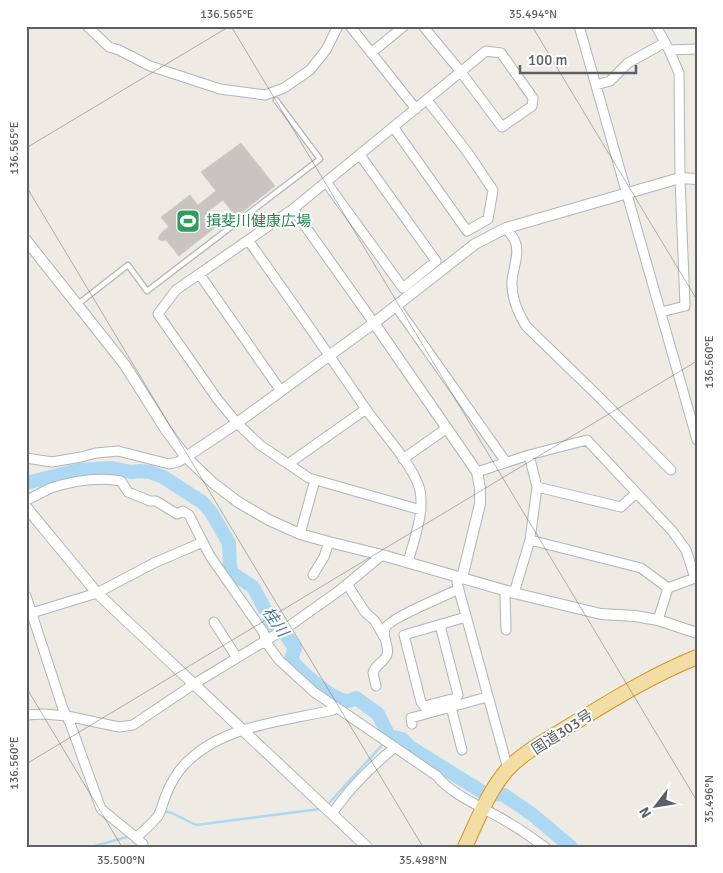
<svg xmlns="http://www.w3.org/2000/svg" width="723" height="873" font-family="Signika,'Noto Sans JP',sans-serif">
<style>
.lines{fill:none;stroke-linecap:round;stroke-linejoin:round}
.stream{stroke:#add8f4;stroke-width:2.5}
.river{stroke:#add8f4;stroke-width:14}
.building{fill:#c8c5c1;stroke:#d1ccc3}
.service-casing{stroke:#b1b4b8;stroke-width:7}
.minor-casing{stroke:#b1b4b8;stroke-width:11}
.tertiary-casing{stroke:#b1b4b8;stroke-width:12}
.trunk-casing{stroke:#d5941c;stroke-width:16}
.service{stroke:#fff;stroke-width:4.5}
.minor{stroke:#fff;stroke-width:9}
.tertiary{stroke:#fff;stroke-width:10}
.trunk{stroke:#f2dea4;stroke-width:14}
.ticks{fill:none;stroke:#5c5f63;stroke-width:1;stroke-opacity:0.45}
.labels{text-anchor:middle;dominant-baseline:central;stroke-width:4;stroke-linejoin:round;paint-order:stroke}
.leisure-label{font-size:15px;fill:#27864d;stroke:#fff;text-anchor:start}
.street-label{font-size:15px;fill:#5c5f63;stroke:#fff}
.water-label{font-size:16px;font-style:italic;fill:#4c7aa4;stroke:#fff}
.neatline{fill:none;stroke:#5c5f63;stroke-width:2}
.ticks-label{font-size:12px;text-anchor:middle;fill:#5c5f63}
</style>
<rect width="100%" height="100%" fill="#edebe4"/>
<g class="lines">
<!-- stream -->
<path class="stream" d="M332,701L336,696
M330,802L384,743
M163,811L172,813L196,825L320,809
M91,847L127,837"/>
<!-- river -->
<path class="river" d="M26,483L79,470L112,468L131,472L140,471L150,472L163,477L202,502L211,512L229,543L230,567L232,573L253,587L273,624L284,632L295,648L291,659C299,671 334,702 349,701C350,701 355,698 356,698L378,714L389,736L402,739L410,747L484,793L504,795L533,815L571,847"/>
</g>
<!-- building -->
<path class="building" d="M241,143L275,186L236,217L223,200L207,212L217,226L179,256L166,240L162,241L158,239L161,233L169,227L161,217L190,195L198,205L216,191L201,172Z"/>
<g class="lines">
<!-- service casing -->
<g class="service-casing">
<path id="service" d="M78,304L128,265L147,291L320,159L276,100"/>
</g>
<!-- minor casing -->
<g class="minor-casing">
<path id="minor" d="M87,26L109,47L119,50L150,66L220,89L265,95L284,88L310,70L326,50L338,26
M350,26L416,109
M423,26L461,72
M579,26L697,440
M656,26L669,50L679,73L680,178L685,306L661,312
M669,50L697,49
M371,53L404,26
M596,85L610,81L628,63L664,43
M394,128L467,231L488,219L493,190L468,153L427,100
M326,182L403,288L436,261L360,155
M293,209L374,323
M506,228C509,232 513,237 515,241C520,253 513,269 512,281C511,297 518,313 526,326L598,396L671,470
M248,240C288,296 327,352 366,409C382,432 408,459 418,484C427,506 414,540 408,562
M200,275L281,391
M396,306L506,462
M26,458L52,462L81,457L96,453L118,451L169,464L178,462L186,457
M403,459L447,428
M288,464L366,409
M477,472L529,455L587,440L673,532L686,550L695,578L668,588
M537,487L621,507L636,493
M26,500C35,497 43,491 51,488C73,481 99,477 121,481L128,492L150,501H156L177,514L183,511L189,515L210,556L264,633L265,641L279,660L314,692L437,776C452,796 488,809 509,823C522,830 533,839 545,847
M421,510L309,478L260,445L237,423L218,400L158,314L176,290L293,209L486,51L501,53L533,98L532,106L502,127L461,72
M300,534L315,480
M530,540L641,568L668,588
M313,575L324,557L329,542
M462,578L457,583L508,769
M347,584L365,612L375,621L384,637
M506,591L505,597L506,630
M514,593L530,540L537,487L529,455
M26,596L63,709L70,723L101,809L133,835L143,844V847
M35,612L97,593L154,563L203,542
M658,620L668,588
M214,622L237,658
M440,625L458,695L456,698L424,706L421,702L404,635L466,617
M376,686L373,673C375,665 384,662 387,655C390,647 382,637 385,629C387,619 447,595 459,589
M451,707L462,750
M26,715L44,714L67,716L119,727L133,725L194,684L288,627L340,590L382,555
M412,724L411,718L487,697
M332,814C349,788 371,767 395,747
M136,838C143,831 152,824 158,816C162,809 163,802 166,795C169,787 174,778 179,771C214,726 280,722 333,710L336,707"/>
</g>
<!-- tertiary casing -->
<g class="tertiary-casing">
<path id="tertiary" d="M26,240L125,365L166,430L186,457L213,483L238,502L269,520L300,534L329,542L382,555L514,593L601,614L635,616L658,620L697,633
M374,323L477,472L480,488V504L462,578
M186,457L237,423L374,323L475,244L506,228L680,178L697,179
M26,507L97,593L367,847"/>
</g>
<!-- trunk casing -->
<g class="trunk-casing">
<path id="trunk" d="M465,847C477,821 488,792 507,770C522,753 547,740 566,728C609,702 650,676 697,657"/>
</g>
<!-- service -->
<use href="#service" class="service"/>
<!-- minor -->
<use href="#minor" class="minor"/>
<!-- tertiary -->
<use href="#tertiary" class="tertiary"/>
<!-- trunk -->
<use href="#trunk" class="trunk"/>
</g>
<!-- ticks -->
<path class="ticks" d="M231,26L697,801M532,26L697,300M26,148L230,26M26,186L423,847M26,687L122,847M26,764L697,361"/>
<!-- icons -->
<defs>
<g id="stadium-square" transform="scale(1.25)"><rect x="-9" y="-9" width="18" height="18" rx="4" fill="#2e9e5b" stroke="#fff"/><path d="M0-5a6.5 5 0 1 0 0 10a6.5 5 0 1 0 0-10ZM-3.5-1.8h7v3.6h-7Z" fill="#fff"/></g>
</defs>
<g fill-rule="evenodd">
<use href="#stadium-square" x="188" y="221"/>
</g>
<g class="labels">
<!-- leisure labels -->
<g class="leisure-label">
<text x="206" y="221">揖斐川健康広場</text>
</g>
<!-- street labels -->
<g class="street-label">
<text transform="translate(562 732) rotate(-33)">国道303号</text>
</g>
<!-- water labels -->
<g class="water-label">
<text transform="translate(275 622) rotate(55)">桂川</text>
</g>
</g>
<!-- border -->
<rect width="723" height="873" fill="none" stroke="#ffffff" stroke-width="55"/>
<!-- north arrow -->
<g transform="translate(656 806) rotate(239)" stroke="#ffffff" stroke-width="4" paint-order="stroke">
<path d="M0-4L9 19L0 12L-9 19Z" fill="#5c5f63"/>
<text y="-8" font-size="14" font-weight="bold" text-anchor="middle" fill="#5c5f63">N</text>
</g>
<!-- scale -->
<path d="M520 65v8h116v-8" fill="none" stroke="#5c5f63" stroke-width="2.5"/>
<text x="528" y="65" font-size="15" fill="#5c5f63" stroke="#ffffff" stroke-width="4" paint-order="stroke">100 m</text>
<rect x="28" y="28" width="668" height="818" class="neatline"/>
<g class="ticks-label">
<text x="227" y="18">136.565°E</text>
<text x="533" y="18">35.494°N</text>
<text transform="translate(14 148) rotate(-90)" y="4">136.565°E</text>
<text transform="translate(709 362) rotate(-90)" y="4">136.560°E</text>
<text transform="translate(14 763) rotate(-90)" y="4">136.560°E</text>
<text transform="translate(709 799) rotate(-90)" y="4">35.496°N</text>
<text x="121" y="864">35.500°N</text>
<text x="423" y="864">35.498°N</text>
</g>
</svg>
